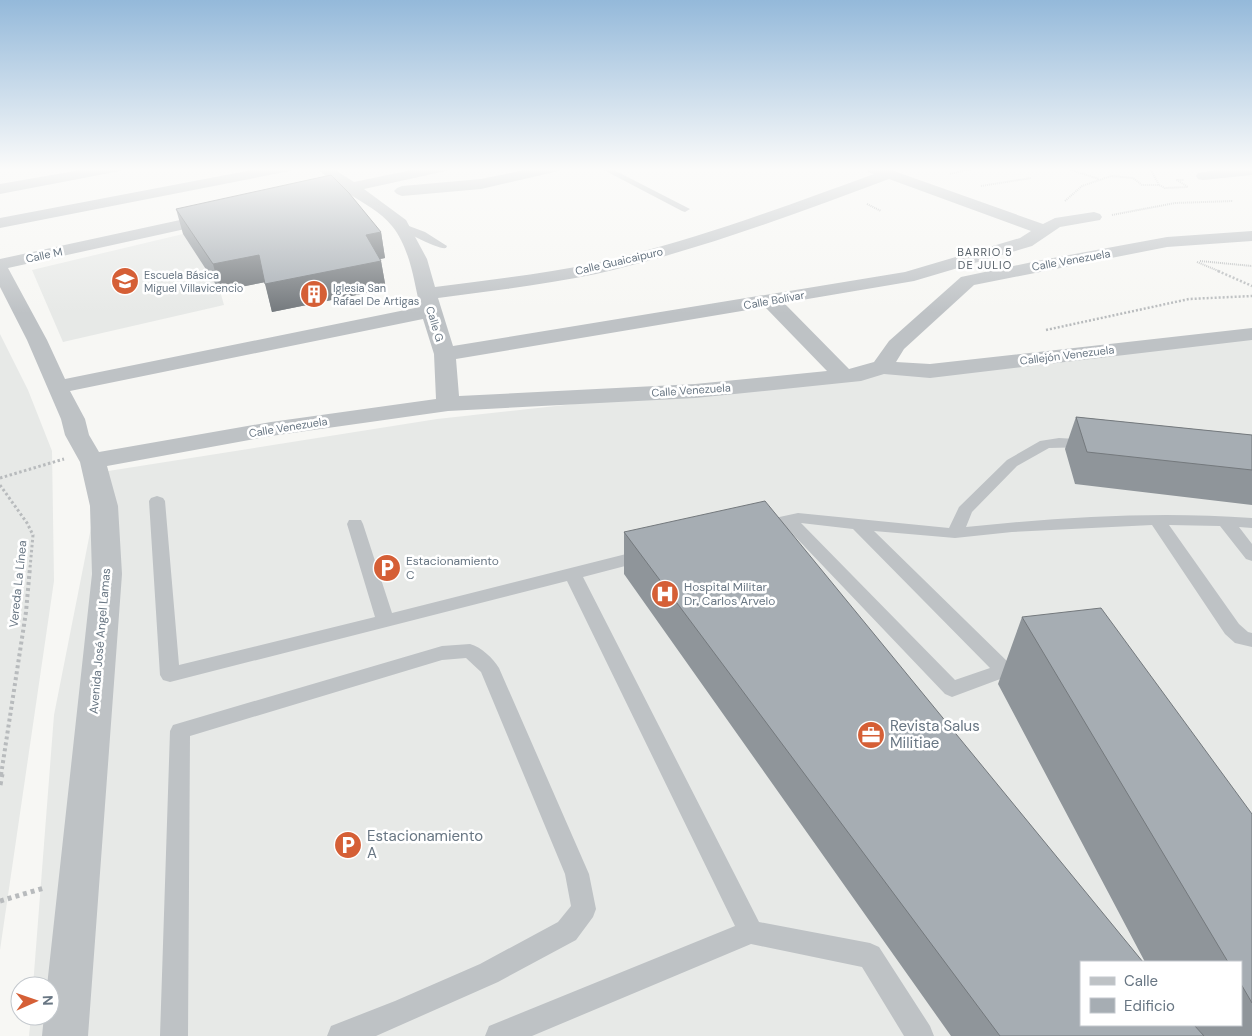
<svg xmlns="http://www.w3.org/2000/svg" width="1252" height="1036" font-family="'DM Sans',sans-serif">
<style>
.built{fill:#e7e9e7;fill-rule:evenodd}
.lines{fill:none;stroke-linecap:round;stroke-linejoin:round}
.path-far4{stroke:#b8bbbd;stroke-width:2;stroke-dasharray:1 1;stroke-linecap:butt}
.path-far3{stroke:#b8bbbd;stroke-width:2.5;stroke-dasharray:2 2;stroke-linecap:butt}
.path-far2{stroke:#b8bbbd;stroke-width:3;stroke-dasharray:2.5 2.5;stroke-linecap:butt}
.path-far1{stroke:#b8bbbd;stroke-width:4;stroke-dasharray:3 3;stroke-linecap:butt}
.path{stroke:#b8bbbd;stroke-width:5;stroke-dasharray:4 4;stroke-linecap:butt}
.service{fill:#bec2c5;fill-rule:evenodd}
.minor{fill:#bec2c5;fill-rule:evenodd}
.wall{fill:#8f959a}
.shaded-wall{fill:#74797d}
.building{fill:#a6adb3;stroke:#74797d}
.labels{text-anchor:middle;dominant-baseline:central;stroke-width:5;stroke-linejoin:round;paint-order:stroke}
.far-neighbourhood-label{font-size:11px;letter-spacing:1px;fill:#566068;stroke:#fff}
.far-street-label{font-size:11px;fill:#687683;stroke:#fff}
.far-poi-label{font-size:11px;fill:#687683;stroke:#fff;text-anchor:start}
.poi-label{font-size:12px;fill:#687683;stroke:#fff;text-anchor:start}
.street-label{font-size:12px;fill:#687683;stroke:#fff}
.near-poi-label{font-size:15px;fill:#687683;stroke:#fff;text-anchor:start}
</style>
<rect width="100%" height="100%" fill="#f7f7f4"/>
<!-- built -->
<path class="built" d="M183,234L220,291L224,305L63,342L32,270Z
M1252,330V1036H29L31,1016H50V986H33L54,715L102,472L437,419ZM1081,962H1241V1025H1081Z
M0,334L28,390L52,451L54,581L0,950Z"/>
<g class="lines">
<!-- path-far4 -->
<path class="path-far4" d="M1036,168H1047
M1065,168L1099,179
M1150,168L1159,185
M950,174L976,168
M981,186L1031,178
M1065,201L1082,186L1111,176L1133,178L1142,185H1159L1165,188L1188,187L1177,180H1184
M867,204L881,211
M1112,215L1175,203L1233,201
M1200,261L1252,266
M1197,262L1221,272"/>
<!-- path-far3 -->
<path class="path-far3" d="M1218,271L1252,286
M1046,330L1189,299L1252,296"/>
<!-- path-far2 -->
<path class="path-far2" d="M0,478L64,459
M0,485L27,523L33,535L30,568"/>
<!-- path-far1 -->
<path class="path-far1" d="M1,775L26,612L30,567"/>
<!-- path -->
<path class="path" d="M0,785L2,774
M0,901L44,888"/>
<!-- service -->
<path class="service" d="M600,168H610L690,209L685,212L682,211Z
M401,223L425,232L447,246L446,248C438,250 407,232 397,228L396,226Z
M1059,438L1094,440L1096,443L1094,446L1089,447L1049,448L1017,466L972,512L966,527C1061,517 1157,511 1252,518V528L1239,527L1252,544V561L1246,559L1220,526L1169,525L1239,624L1248,632L1252,633V647L1235,643L1225,634L1152,525L1012,532L955,538L874,531L1011,665L1014,670L1011,675L952,697L945,694L785,526L762,531L756,530L754,526L756,522L798,513L949,528L959,507L1007,460L1040,441ZM801,523L853,529L990,668L955,680Z
M157,496L163,498L165,501L179,665L375,617L347,524L349,520H361L363,524L392,613L646,549L652,551L655,555L652,559L583,577L759,922L870,943L879,947L930,1026L934,1036H904L862,967L751,944L532,1036H485L489,1026L735,926L567,581L170,682L163,680L160,675L149,501L151,498Z
M470,644C481,647 493,658 499,668L589,874L596,909L593,917L576,940L498,982L376,1036H327L331,1026L395,1001L480,964L558,922L571,906L565,874L481,672L466,658L442,660L190,736L188,1036H160L170,731L173,725L442,646Z"/>
<!-- minor -->
<path class="minor" d="M92,168H122L120,171L115,172L0,194V184Z
M263,168H292L290,171L285,172L0,228V218Z
M316,168H332L354,182L421,168H448L446,171L364,189L406,220L427,259L435,287C488,280 543,274 596,263C691,242 783,207 874,174L868,172L866,168H884L894,171L1043,224L1055,218L1094,212L1100,214L1102,217L1100,220L1060,227L1032,246L914,281L784,303L849,369L874,362L889,341L961,277L1042,260L1167,237L1252,231V241L1167,247L974,285L904,349L896,362L930,364L1252,328V340L930,378L884,374L861,381L695,398L448,411L271,436L107,466L118,506L122,574L88,1036H42L44,1016H50V986H47L92,574L90,506L80,462L65,435L61,419L27,340L0,287V259L217,212L223,214L225,217L223,220L217,222L8,268L47,340L65,379L420,307C414,281 410,248 392,226C381,212 363,203 348,193L308,202L302,200L300,197L302,194L338,186ZM889,179L1031,231L1020,238L905,272L453,346L438,298C490,291 543,285 596,274C696,251 793,215 889,179ZM765,307L827,371L695,384L459,396L456,359ZM423,319L434,354L436,399L271,422L99,452L89,435L85,419L70,391Z
M534,168H561L559,171L481,189L402,196L397,194L394,191L397,188L402,186L481,179Z
M1239,168H1252V175L1203,180L1198,179L1196,176L1198,173L1203,172Z"/>
</g>
<!-- wall -->
<path class="wall" d="M176,209L381,232L385,258L380,259L381,261L386,289L272,312L265,282L220,291L183,234Z
M1076,417L1252,435V505L1075,484L1065,449Z
M624,532L1081,1025H1241V962H1145L998,684L1022,617L1252,814V1036H951L624,574Z"/>
<!-- shaded-wall -->
<path class="shaded-wall" d="M381,232L385,258L370,261L366,235Z
M259,255L266,282L220,291L213,264Z
M381,261L386,289L272,312L265,284Z"/>
<!-- building -->
<path class="building" d="M331,175L349,193L381,232L366,235L381,261L265,284L259,255L213,264L176,209Z
M1076,417L1252,435V470L1087,452Z
M765,501L1143,962H1081V1025H1194L1204,1036H1000L624,532Z
M1101,608L1252,814V1003L1241,984V962H1228L1022,617Z"/>
<!-- sky -->
<linearGradient id="sky" x2="0" y2="1"><stop stop-color="#94b9da"/><stop offset="0.54" stop-color="#fbfbfa"/><stop offset="1" stop-color="#fbfbfa" stop-opacity="0"/></linearGradient>
<rect width="1252" height="313" fill="url(#sky)"/>
<!-- icons -->
<defs>
<g id="school-disc" transform="scale(1.4375)"><circle r="9.5" fill="#d55f36" stroke="#fff"/><path d="M0-5L7-2L0 1L-7-2ZM-4 1L0 2.5L4 1V4Q0 6-4 4Z" fill="#fff"/></g>
<g id="building-disc" transform="scale(1.4375)"><circle r="9.5" fill="#d55f36" stroke="#fff"/><path d="M-4-6H4V6H1V3H-1V6H-4ZM-2.5-4.3h1.7v1.8h-1.7ZM.8-4.3h1.7v1.8H.8ZM-2.5-1h1.7V.8h-1.7ZM.8-1h1.7V.8H.8Z" fill="#fff"/></g>
<g id="parking-disc" transform="scale(1.4375)"><circle r="9.5" fill="#d55f36" stroke="#fff"/><path d="M-3.5-5.5H1a3.5 3.5 0 0 1 0 7H-1V5.5H-3.5ZM-1-3.4V-.6H.8a1.4 1.4 0 0 0 0-2.8Z" fill="#fff"/></g>
<g id="hospital-disc" transform="scale(1.4375)"><circle r="9.5" fill="#d55f36" stroke="#fff"/><path d="M-5-5h3v3.5h4V-5h3V5h-3V1.5h-4V5h-3Z" fill="#fff"/></g>
<g id="office-disc" transform="scale(1.4375)"><circle r="9.5" fill="#d55f36" stroke="#fff"/><path d="M-6-3h4V-5.5h4V-3h4V5H-6ZM-1-4.5V-3h2v-1.5ZM-6 0V1H6V0Z" fill="#fff"/></g>
</defs>
<g fill-rule="evenodd">
<use href="#school-disc" x="125" y="281"/>
<use href="#building-disc" x="314" y="294"/>
<use href="#parking-disc" x="387" y="568"/>
<use href="#hospital-disc" x="665" y="594"/>
<use href="#office-disc" x="871" y="735"/>
<use href="#parking-disc" x="348" y="845"/>
</g>
<g class="labels">
<!-- far-neighbourhood labels -->
<g class="far-neighbourhood-label">
<text x="985" y="252">BARRIO 5<tspan x="985" dy="13">DE JULIO</tspan></text>
</g>
<!-- far-street labels -->
<g class="far-street-label">
<text transform="translate(44 255) rotate(-12)">Calle M</text>
<text transform="translate(1071 260) rotate(-10)">Calle Venezuela</text>
<text transform="translate(619 261) rotate(-13)">Calle Guaicaipuro</text>
<text transform="translate(774 300) rotate(-10)">Calle Bolívar</text>
<text transform="translate(435 324) rotate(73)">Calle G</text>
<text transform="translate(1067 355) rotate(-7)">Callejón Venezuela</text>
<text transform="translate(691 390) rotate(-4)">Calle Venezuela</text>
<text transform="translate(288 427) rotate(-9)">Calle Venezuela</text>
</g>
<!-- far-poi labels -->
<g class="far-poi-label">
<text x="144" y="275">Escuela Básica<tspan x="144" dy="13">Miguel Villavicencio</tspan></text>
<text x="333" y="288">Iglesia San<tspan x="333" dy="13">Rafael De Artigas</tspan></text>
</g>
<!-- poi labels -->
<g class="poi-label">
<text x="406" y="561">Estacionamiento<tspan x="406" dy="14">C</tspan></text>
<text x="684" y="587">Hospital Militar<tspan x="684" dy="14">Dr. Carlos Arvelo</tspan></text>
</g>
<!-- street labels -->
<g class="street-label">
<text transform="translate(18 584) rotate(-84)">Vereda La Línea</text>
<text transform="translate(100 641) rotate(-85)">Avenida José Angel Lamas</text>
</g>
<!-- near-poi labels -->
<g class="near-poi-label">
<text x="890" y="726">Revista Salus<tspan x="890" dy="17">Militiae</tspan></text>
<text x="367" y="836">Estacionamiento<tspan x="367" dy="17">A</tspan></text>
</g>
</g>
<!-- legend -->
<rect x="1080" y="961" width="162" height="65" fill="#ffffff" stroke="#c3c8cd"/>
<rect x="1090" y="977" width="25" height="8" fill="#bec2c5" stroke="#c3c8cd"/>
<text x="1124" y="986" font-size="15" fill="#687683">Calle</text>
<rect x="1090" y="998" width="25" height="15" fill="#a6adb3" stroke="#c3c8cd"/>
<text x="1124" y="1011" font-size="15" fill="#687683">Edificio</text>
<!-- north arrow -->
<g transform="translate(35 1001) rotate(88)"><circle r="24" fill="#ffffff" stroke="#c3c8cd"/>
<path d="M0-4L9 19L0 12L-9 19Z" fill="#d55f36"/>
<text y="-8" font-size="14" font-weight="bold" text-anchor="middle" fill="#687683">N</text>
</g>
</svg>
